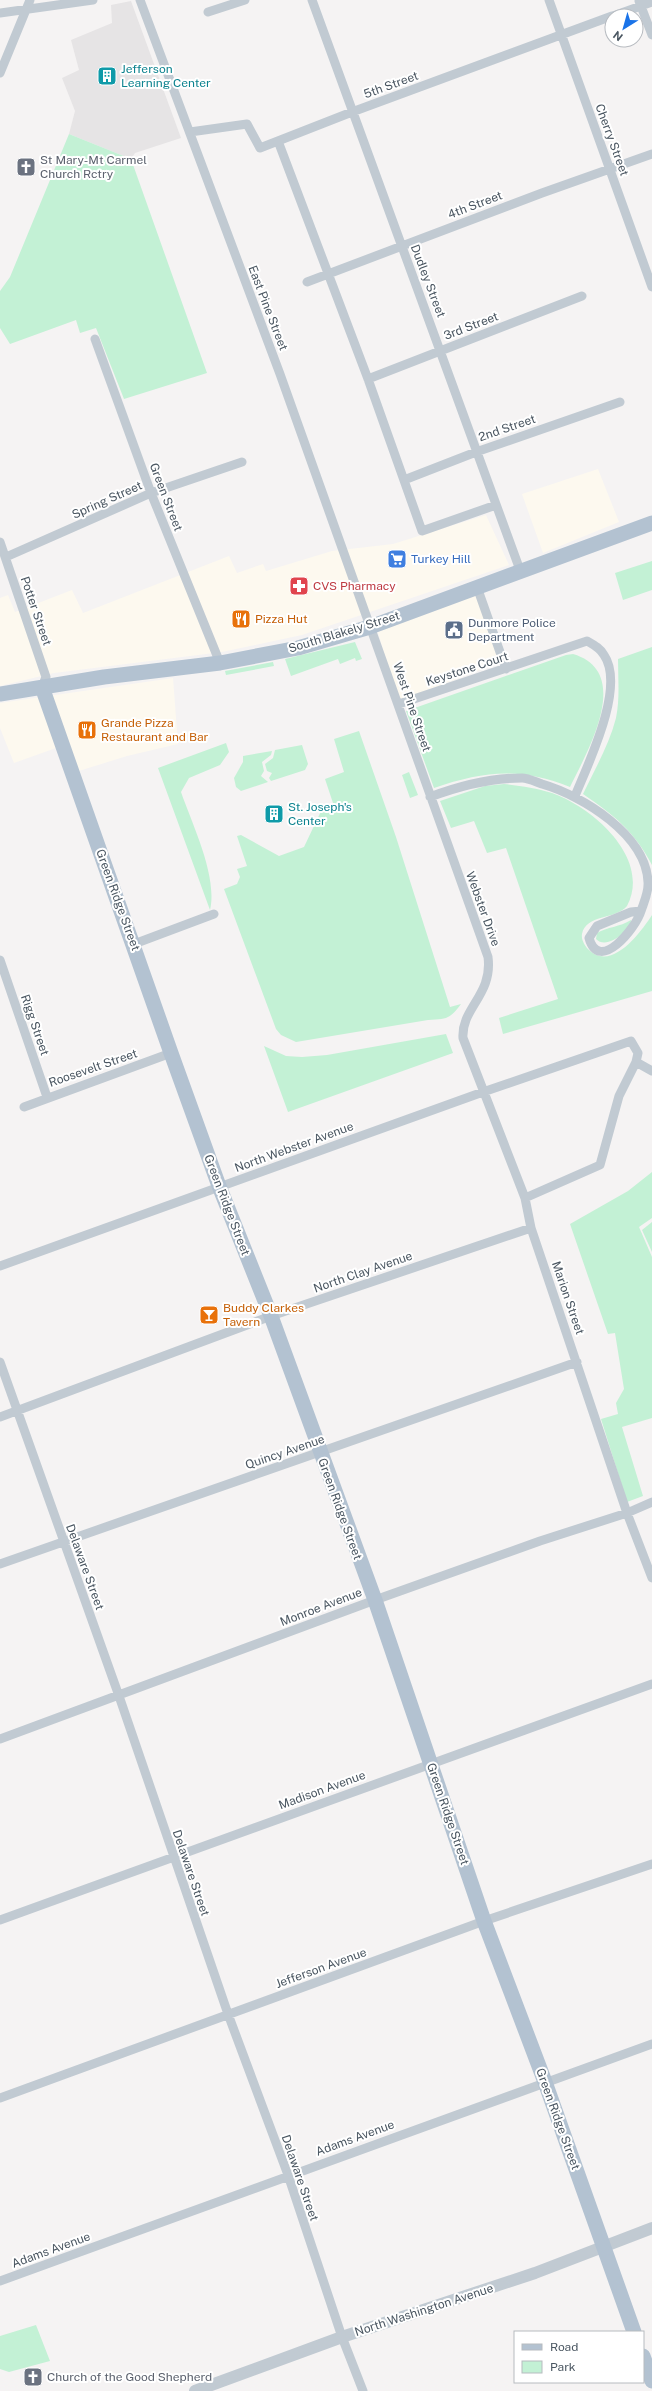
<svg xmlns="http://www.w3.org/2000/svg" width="652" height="2391" font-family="'Public Sans',sans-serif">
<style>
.commercial{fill:#fdf9ef}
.education{fill:#e6e4e5}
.green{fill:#c3f1d5}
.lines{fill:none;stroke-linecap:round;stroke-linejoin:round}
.minor{stroke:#c1cad2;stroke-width:9}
.tertiary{stroke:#c1cad2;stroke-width:12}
.primary{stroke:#b3c2d1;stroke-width:15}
.labels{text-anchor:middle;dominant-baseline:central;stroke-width:4;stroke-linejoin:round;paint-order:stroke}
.culture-label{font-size:12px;fill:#0d838f;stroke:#fff;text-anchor:start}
.street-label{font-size:12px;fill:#4a5661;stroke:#fff}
.worship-label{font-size:12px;fill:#5b616d;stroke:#fff;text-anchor:start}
.shop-label{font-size:12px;fill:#366cbe;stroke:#fff;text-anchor:start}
.health-label{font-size:12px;fill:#be3a42;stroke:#fff;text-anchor:start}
.food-label{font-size:12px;fill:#c56008;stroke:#fff;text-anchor:start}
.service-label{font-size:12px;fill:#4e5e75;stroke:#fff;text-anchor:start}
</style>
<rect width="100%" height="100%" fill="#f5f3f3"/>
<!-- commercial -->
<path class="commercial" d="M598,469L619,522L543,553L522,494Z
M486,515L509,565L302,635L222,652L54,673L0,686V598L8,595L15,612L72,590L83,613L229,556L237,573L263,564L266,571L332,551L393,544Z
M476,594L499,663L398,701L378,632Z
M173,678L178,744L127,756L66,775L56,748L14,763L0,728V703Z"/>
<!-- education -->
<path class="education" d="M131,1L181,138L135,153L131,159L69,134L75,111L62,78L79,70L71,40L112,23L111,5Z"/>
<!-- green -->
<path class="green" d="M69,134L131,159L207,373L124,399L96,328L80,333L76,320L10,344L0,328V291L10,277Z
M652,561V590L623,600L615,573Z
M355,642L362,659L356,661L355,658L340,664L338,659L291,676L285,659Z
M652,647V865C634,831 614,815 583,794C595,769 609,745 616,718C620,698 618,679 618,659Z
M573,654C634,672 587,752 570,787C520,767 484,771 434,788L406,711L566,655Z
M273,662L274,666L226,675L225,671Z
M359,731L396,837L450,1007L461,1004C450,1019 447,1019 428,1020L296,1042L281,1035L276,1029L224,889L237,884L240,877L237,869L247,866L237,836L241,835L279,856L304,847L323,807L333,803L325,779L344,772L334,739Z
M226,743L229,752L220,765L189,778L181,792C192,824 218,876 210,910L158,768Z
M302,745L308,764L305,770L271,781L269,778L272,773L267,771L265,764L273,758L275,750Z
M272,751L271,755L262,762L264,771L261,776L268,782L241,791L236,787L234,778L243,762V756Z
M409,772L418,795L410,798L402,775Z
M504,784C521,786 536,788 552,793C592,807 652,858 627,906C615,920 586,914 582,934C581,940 585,946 589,950C612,972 641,932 652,915V991L503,1034L499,1018L558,999L506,848L487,853L474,821L451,828L440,801L485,786Z
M631,920C632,929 607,951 596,939L597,933C607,927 620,927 631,920Z
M446,1034L453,1053L288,1112L264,1046L286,1056L302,1057L327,1055Z
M652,1172V1218L639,1227L652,1257V1418L622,1427L643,1496L627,1502L601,1419L618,1414L616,1403L624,1389L615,1333L608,1334L570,1224L628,1191Z
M652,1222V1252L642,1230Z
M36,2325L50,2361L9,2372L0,2369V2336Z"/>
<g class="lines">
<!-- minor -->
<path class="minor" d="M140,0L280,374L488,957C493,995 461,1008 463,1038L525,1198L531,1228L627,1513L652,1578
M312,0L520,570
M549,0L652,287
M639,1L652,35
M208,12L245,0
M0,13L93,0
M613,16L652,2
M0,73L30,0
M190,132L247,124L260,148L352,112L612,16
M278,141L368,379L422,531L496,505
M307,282L542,193L652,154
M95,339L151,493L220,663
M368,379L582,296
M404,480L476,452L620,402
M0,542L46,677L42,687
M6,557L151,493L242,462
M477,587L506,669
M399,704L587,641C594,645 600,648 604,655C626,687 588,764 575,796
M430,797C459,786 490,778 522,778C528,778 536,782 542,784C583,796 646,835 648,882C649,892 644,902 641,911L631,912L597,926L589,938C599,974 636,928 641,911
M134,944L214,914
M0,960L47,1097
M636,1062L652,1071
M24,1107L171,1053
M0,1266L483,1092L631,1041L638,1053L636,1062L619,1096L600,1165L525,1198
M0,1362L119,1696L228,2014L288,2175L342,2337L363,2391
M0,1417L271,1316L531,1228
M0,1564L577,1362
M0,1739L375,1600L540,1541L627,1513L652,1502
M0,1920L652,1684
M0,2098L484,1921L652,1864
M0,2281L652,2044"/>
<!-- tertiary -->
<path class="tertiary" d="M195,2391L342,2337L535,2273L652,2228"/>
<!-- primary -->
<path class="primary" d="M42,687L171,1053L219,1186L271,1316L375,1600L484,1921L545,2082L634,2332
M0,694L104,677L220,663L298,648L370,627L652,523
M643,2356L652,2381"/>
</g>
<!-- icons -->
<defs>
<g id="building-square" transform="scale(1)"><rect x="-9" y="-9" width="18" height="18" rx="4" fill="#0f9aa8" stroke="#fff"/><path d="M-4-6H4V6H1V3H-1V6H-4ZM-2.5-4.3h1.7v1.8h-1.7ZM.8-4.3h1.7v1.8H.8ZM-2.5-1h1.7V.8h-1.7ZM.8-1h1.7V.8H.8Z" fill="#fff"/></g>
<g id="church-square" transform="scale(1)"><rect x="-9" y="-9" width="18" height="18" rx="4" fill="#6b7280" stroke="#fff"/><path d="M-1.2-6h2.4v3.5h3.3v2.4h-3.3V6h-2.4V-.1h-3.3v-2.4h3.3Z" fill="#fff"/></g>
<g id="supermarket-square" transform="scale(1)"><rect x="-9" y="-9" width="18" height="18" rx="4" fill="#3f7fe0" stroke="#fff"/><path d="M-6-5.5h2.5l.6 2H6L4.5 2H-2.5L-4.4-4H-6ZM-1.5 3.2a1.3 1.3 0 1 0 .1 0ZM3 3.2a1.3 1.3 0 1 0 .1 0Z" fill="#fff"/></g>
<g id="pharmacy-square" transform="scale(1)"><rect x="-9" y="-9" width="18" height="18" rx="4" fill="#e0444e" stroke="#fff"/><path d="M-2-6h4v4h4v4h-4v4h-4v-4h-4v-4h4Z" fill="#fff"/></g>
<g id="restaurant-square" transform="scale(1)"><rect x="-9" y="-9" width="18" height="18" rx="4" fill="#e8710a" stroke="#fff"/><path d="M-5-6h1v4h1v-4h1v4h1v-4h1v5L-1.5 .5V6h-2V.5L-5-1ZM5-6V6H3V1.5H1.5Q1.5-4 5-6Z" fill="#fff"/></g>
<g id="civic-square" transform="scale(1)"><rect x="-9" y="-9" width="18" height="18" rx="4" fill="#5c6f8a" stroke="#fff"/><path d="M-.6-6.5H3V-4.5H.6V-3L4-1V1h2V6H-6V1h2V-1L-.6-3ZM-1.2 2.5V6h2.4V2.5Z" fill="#fff"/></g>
<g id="bar-square" transform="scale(1)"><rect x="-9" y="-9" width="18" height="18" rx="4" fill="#e8710a" stroke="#fff"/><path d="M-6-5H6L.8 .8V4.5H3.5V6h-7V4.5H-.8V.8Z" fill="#fff"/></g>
</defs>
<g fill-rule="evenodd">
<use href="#building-square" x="107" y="76"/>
<use href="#church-square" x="26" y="167"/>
<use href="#supermarket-square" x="397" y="559"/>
<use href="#pharmacy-square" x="299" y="586"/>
<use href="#restaurant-square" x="241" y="619"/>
<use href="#civic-square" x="454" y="630"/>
<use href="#restaurant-square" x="87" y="730"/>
<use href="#building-square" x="274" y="814"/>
<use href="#bar-square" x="209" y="1315"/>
<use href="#church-square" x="33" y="2377"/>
</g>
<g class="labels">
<!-- culture labels -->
<g class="culture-label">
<text x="121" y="69">Jefferson<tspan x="121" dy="14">Learning Center</tspan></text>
<text x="288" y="807">St. Joseph's<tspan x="288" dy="14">Center</tspan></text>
</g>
<!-- street labels -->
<g class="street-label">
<text transform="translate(391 85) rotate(-20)">5th Street</text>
<text transform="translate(612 140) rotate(70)">Cherry Street</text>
<text transform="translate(475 205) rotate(-21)">4th Street</text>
<text transform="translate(428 281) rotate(69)">Dudley Street</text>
<text transform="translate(268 308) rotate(69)">East Pine Street</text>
<text transform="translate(471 326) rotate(-21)">3rd Street</text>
<text transform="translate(507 428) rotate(-19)">2nd Street</text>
<text transform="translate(166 497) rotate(69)">Green Street</text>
<text transform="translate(107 500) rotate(-24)">Spring Street</text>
<text transform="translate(36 611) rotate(71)">Potter Street</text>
<text transform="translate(344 632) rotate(-17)">South Blakely Street</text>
<text transform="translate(467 669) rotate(-18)">Keystone Court</text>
<text transform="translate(412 707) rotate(71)">West Pine Street</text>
<text transform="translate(118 900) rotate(70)">Green Ridge Street</text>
<text transform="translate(483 909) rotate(70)">Webster Drive</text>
<text transform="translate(35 1025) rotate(71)">Rigg Street</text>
<text transform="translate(93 1068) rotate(-19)">Roosevelt Street</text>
<text transform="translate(294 1147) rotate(-20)">North Webster Avenue</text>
<text transform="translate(227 1205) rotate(69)">Green Ridge Street</text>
<text transform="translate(363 1272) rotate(-19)">North Clay Avenue</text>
<text transform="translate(568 1298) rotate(71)">Marion Street</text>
<text transform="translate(285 1452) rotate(-19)">Quincy Avenue</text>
<text transform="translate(340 1509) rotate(70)">Green Ridge Street</text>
<text transform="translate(85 1567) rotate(70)">Delaware Street</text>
<text transform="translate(321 1607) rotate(-21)">Monroe Avenue</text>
<text transform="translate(322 1790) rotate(-20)">Madison Avenue</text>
<text transform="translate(448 1814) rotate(71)">Green Ridge Street</text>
<text transform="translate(191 1873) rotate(71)">Delaware Street</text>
<text transform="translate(321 1968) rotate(-20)">Jefferson Avenue</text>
<text transform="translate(558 2119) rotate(70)">Green Ridge Street</text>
<text transform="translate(355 2138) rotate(-20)">Adams Avenue</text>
<text transform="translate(300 2178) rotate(71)">Delaware Street</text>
<text transform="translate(51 2250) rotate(-20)">Adams Avenue</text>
<text transform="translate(424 2310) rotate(-18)">North Washington Avenue</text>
</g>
<!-- worship labels -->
<g class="worship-label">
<text x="40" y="160">St Mary-Mt Carmel<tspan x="40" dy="14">Church Rctry</tspan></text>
<text x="47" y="2377">Church of the Good Shepherd</text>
</g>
<!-- shop labels -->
<g class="shop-label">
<text x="411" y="559">Turkey Hill</text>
</g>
<!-- health labels -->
<g class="health-label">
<text x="313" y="586">CVS Pharmacy</text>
</g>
<!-- food labels -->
<g class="food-label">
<text x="255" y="619">Pizza Hut</text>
<text x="101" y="723">Grande Pizza<tspan x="101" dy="14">Restaurant and Bar</tspan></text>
<text x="223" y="1308">Buddy Clarkes<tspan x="223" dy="14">Tavern</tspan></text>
</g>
<!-- service labels -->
<g class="service-label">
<text x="468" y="623">Dunmore Police<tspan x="468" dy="14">Department</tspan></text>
</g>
</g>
<!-- legend -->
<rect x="514" y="2331" width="130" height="52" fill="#ffffff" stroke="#b7bbc0"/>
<rect x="522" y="2344" width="20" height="6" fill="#b3c2d1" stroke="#b7bbc0"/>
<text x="550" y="2351" font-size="12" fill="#4a5661">Road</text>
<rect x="522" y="2361" width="20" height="12" fill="#c3f1d5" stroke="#b7bbc0"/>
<text x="550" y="2371" font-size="12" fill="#4a5661">Park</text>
<!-- north arrow -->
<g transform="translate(624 28) rotate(217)"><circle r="19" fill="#ffffff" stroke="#b7bbc0"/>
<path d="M0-3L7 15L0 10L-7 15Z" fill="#1a73e8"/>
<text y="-6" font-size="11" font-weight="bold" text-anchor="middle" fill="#4a5661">N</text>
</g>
</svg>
